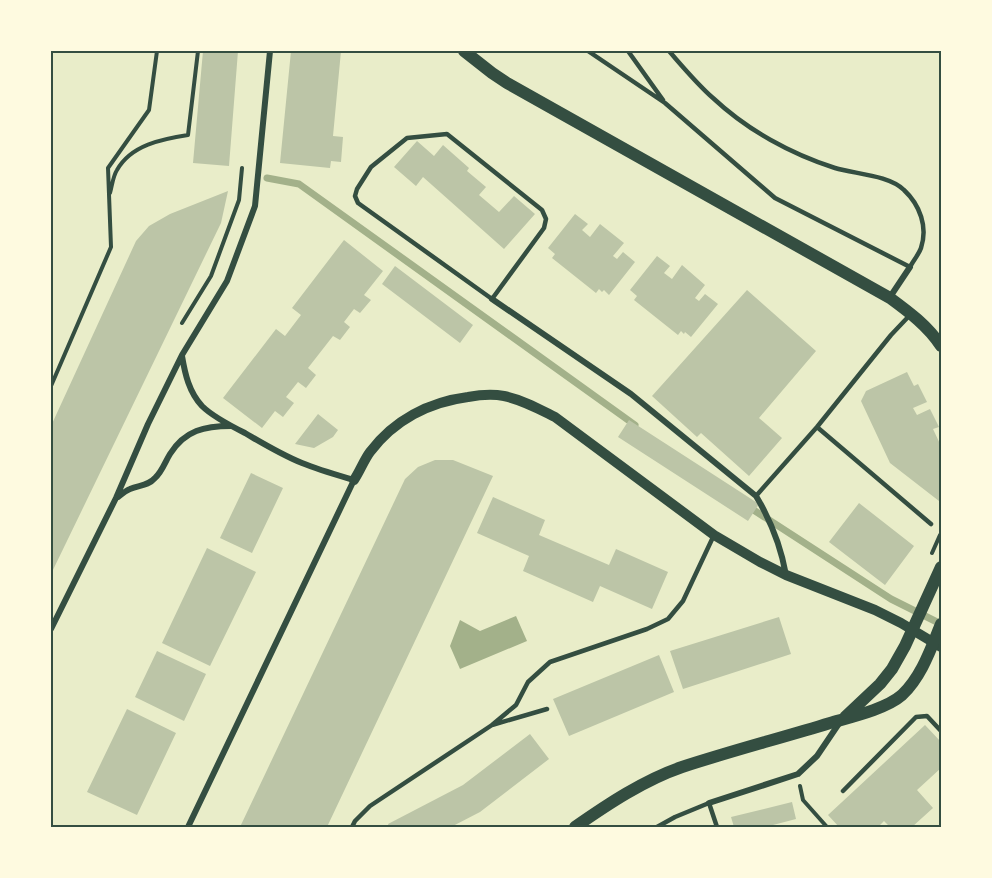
<svg xmlns="http://www.w3.org/2000/svg" width="992" height="878" font-family="Figtree,sans-serif">
<style>
.water{fill:#a3b18a}
.lines{fill:none;stroke-linecap:round;stroke-linejoin:round}
.stream{stroke:#a3b18a;stroke-width:7}
.building{fill:#bcc5a7}
.path{stroke:#344e41;stroke-width:4}
.service{stroke:#344e41;stroke-width:4.5}
.minor{stroke:#344e41;stroke-width:6}
.tertiary{stroke:#344e41;stroke-width:10}
.secondary{stroke:#344e41;stroke-width:12}
.neatline{fill:none;stroke:#344e41;stroke-width:2}
</style>
<rect width="100%" height="100%" fill="#e9edc9"/>
<!-- water -->
<path class="water" d="M516,616L527,641L460,669L450,646L460,620L480,631Z"/>
<g class="lines">
<!-- stream -->
<path class="stream" d="M267,178L299,184L635,425
M749,507L891,599L941,624"/>
</g>
<!-- building -->
<path class="building" d="M203,51H238L229,166L193,163Z
M291,51H341L333,136L343,137L341,162L331,161L330,168L280,163Z
M417,141L434,156L443,145L469,168L467,171L486,187L479,195L499,212L514,196L535,214L504,249L423,177L416,186L394,167Z
M228,191L221,223L51,574V426L136,241L149,226L170,214Z
M575,214L588,224L582,230L590,237L600,224L624,243L613,256L617,259L623,252L635,262L609,295L604,290L602,292L599,289L596,293L552,258L555,254L548,248Z
M344,240L383,271L364,295L371,300L360,313L354,309L344,322L350,327L340,340L333,336L308,368L316,375L306,388L298,382L286,397L294,403L283,417L275,411L262,428L223,398L276,329L285,336L301,315L292,308Z
M657,256L670,266L664,273L672,279L682,265L705,285L695,298L699,301L705,294L718,304L691,337L685,332L684,334L681,331L678,335L634,300L637,296L630,290Z
M395,266L473,325L460,343L382,284Z
M747,290L816,351L759,418L782,438L749,476L701,433L697,437L652,396Z
M907,372L914,386L918,384L927,402L913,408L917,415L930,409L939,427L933,429L941,446V498L939,501L890,463L861,401L866,391Z
M318,414L338,430L333,437L314,448L295,444Z
M629,420L759,504L748,521L618,437Z
M435,460H453L493,476L327,827H240L405,479L418,467Z
M251,473L283,488L252,553L220,538Z
M493,497L545,520L539,535L609,565L616,549L668,572L652,609L600,586L593,602L523,571L529,556L477,533Z
M859,503L914,546L885,585L829,542Z
M207,548L256,572L210,666L162,643Z
M779,617L791,654L683,689L670,651Z
M157,651L206,674L184,721L135,697Z
M659,655L674,692L569,736L553,699Z
M127,709L176,733L137,815L87,792Z
M925,725L941,742V768L917,790L933,808L912,827H890L884,821L878,827H839L828,815Z
M530,734L549,759L480,812L451,827H389L388,824L463,785Z
M792,802L796,819L773,825L774,827H734L731,817Z"/>
<g class="lines">
<!-- path -->
<path class="path" d="M110,193C112,186 113,176 117,170C131,145 162,139 188,135L198,51
M182,323L211,276L239,200L242,168
M51,386L111,247L108,168L149,110L157,51
M932,553L940,535
M800,786L803,800L827,827"/>
<!-- service -->
<path class="service" d="M588,51L665,103L775,198L910,267C913,261 919,254 921,248C928,227 920,205 904,190C889,175 855,174 835,168C791,154 747,130 713,98C697,84 683,67 669,51
M628,51L663,100
M447,134L542,210L546,219L544,228L492,299L358,203L355,196L357,189L371,167L407,138Z
M817,427L931,524
M756,496L817,427L891,335L909,316
M547,709L492,725L516,705L528,682L550,662L647,629L668,619L683,601L714,535
M843,791L916,717L927,716L941,731
M352,827L355,821L370,806L492,725
M657,827L675,817L709,803L717,827"/>
<!-- minor -->
<path class="minor" d="M890,297L910,267
M492,299L631,394L756,496C771,521 781,547 786,575
M182,356C185,374 189,392 202,406C212,416 233,427 245,433C264,444 282,455 302,463C319,470 337,475 354,480L188,827
M118,497C122,494 125,491 130,489C139,485 148,486 155,478C162,472 165,462 170,454C185,430 205,426 231,426
M51,629L116,498L148,424L182,355L227,281L255,206L270,51
M709,803L798,774L817,756L840,722"/>
<!-- tertiary -->
<path class="tertiary" d="M354,480C360,471 364,460 370,452C394,420 429,402 468,397C479,395 493,394 504,396C523,400 539,409 555,417L714,535L760,562L786,575L875,610L901,623L941,647"/>
<!-- secondary -->
<path class="secondary" d="M464,51L492,73L507,83L890,298C909,312 928,326 941,346
M845,717L880,684L892,669L905,646L941,567
M575,827C608,804 644,780 682,767C731,751 781,738 830,723C851,717 886,709 902,695C922,676 931,648 941,624"/>
</g>
<!-- border -->
<rect width="992" height="878" fill="none" stroke="#fefae0" stroke-width="105"/>
<rect x="52" y="52" width="888" height="774" class="neatline"/>
</svg>
